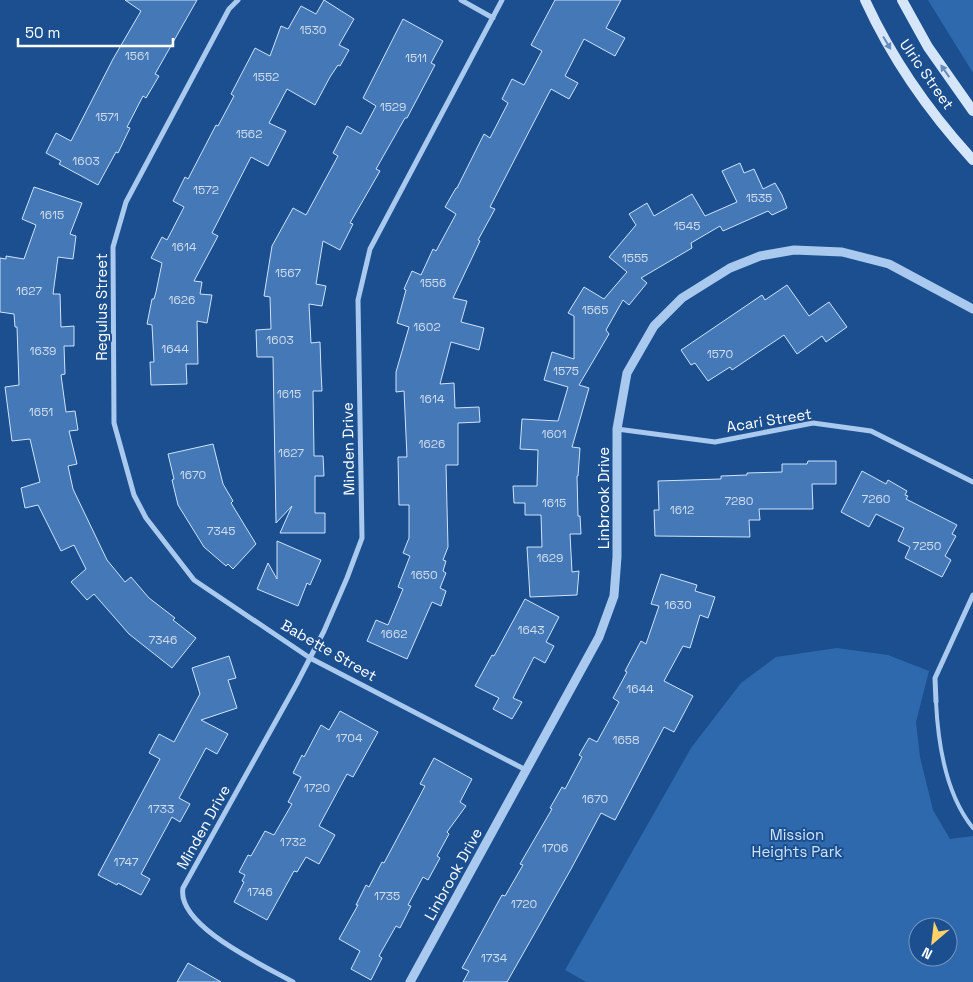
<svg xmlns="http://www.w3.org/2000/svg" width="973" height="982" font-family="'Space Grotesk',sans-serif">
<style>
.green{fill:#2e69ad;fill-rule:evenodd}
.building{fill:#4478b7;stroke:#cfe3fa}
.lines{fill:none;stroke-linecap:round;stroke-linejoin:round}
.service{stroke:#a9c9ee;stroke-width:4}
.minor{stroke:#a9c9ee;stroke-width:5}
.tertiary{stroke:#a9c9ee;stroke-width:9}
.secondary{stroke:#d6e6fa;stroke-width:10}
.oneway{fill:#668bba}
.labels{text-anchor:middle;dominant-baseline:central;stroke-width:4;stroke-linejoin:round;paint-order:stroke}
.number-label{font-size:12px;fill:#d0dded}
.street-label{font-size:15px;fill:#fff;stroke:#1b4f8f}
.park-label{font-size:15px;fill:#cfe3fa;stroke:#1b4f8f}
</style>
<rect width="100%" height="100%" fill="#1b4f8f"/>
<!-- green -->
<path class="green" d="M928,0H973V73Z
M837,648L888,655L929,671L916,722L920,757L933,810L950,839L973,836V982H586L565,970L691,748L741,683L776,657ZM918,927H948V957H918Z"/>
<!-- building -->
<path class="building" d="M125,0H197L155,74L159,76L146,98L143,96L127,127L130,128L118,153L116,152L98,185L59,164L61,161L46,153L56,133L71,141L113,59L141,11Z
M324,0L354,19L339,45L349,50L340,66L338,65L330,77L315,105L287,89L269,123L286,131L268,166L251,157L212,233L218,236L194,281L202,282L200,294L212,295L207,323L197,321L198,364H186L187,384L151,385L150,362H154L152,325L147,324L152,299H154L156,292L162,263L151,258L162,237L167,240L184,207L173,201L185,177L188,179L216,125L218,126L234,96L231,94L255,48L270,56L281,26L288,29L301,6L316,14Z
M555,0H621L606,28L625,38L615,56L584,39L565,76L578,83L569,99L551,89L490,207L495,209L478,240L480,241L453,298L467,301L461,322L484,328L479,350L451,342L440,384L454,383L455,408L479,407L480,422L458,423V465H446L448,547L443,560L446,561L443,571L446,573L440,588L446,591L441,606L432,602L407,659L367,641L376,620L388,625L403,589L398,587L410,556L403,553L409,538V505H399L398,457H407L404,391L396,392V372L409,327L397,323L406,290L404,289L412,271L421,275L433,249L436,251L456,214L445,207L456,188H457L484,134L490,138L508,103L502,99L512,79L524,85L542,51L531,45Z
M403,19L443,41L431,63L435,65L407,118H405L376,169L380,171L350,223L353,224L340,250L323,241L316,284L326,286L322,306L309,304L311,343L320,342L321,371L322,391H313L314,453V456H323L324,476H315V513H325V533H280L292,506L276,523L273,357H257L256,330L271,329L270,297L264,296L272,246L293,208L306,215L338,156L333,153L347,126L361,134L376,106L363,98Z
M740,163L744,173L754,169L763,189L775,183L782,195L787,208L772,215L768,211L723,231L720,226L691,243L692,248L641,278L647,283L629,305L623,300L606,330L609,334L579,385L589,388L572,447L580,448L578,476H577L578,516H580L581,534H570L572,572L579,571L577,595L530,597L527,547H542L541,515H525V503H514L513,486H537L538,450L520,449L522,419L558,421L568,387L544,380L552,352L574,359V316L568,313L584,287L604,299L627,272L609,257L636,225L629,214L647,203L654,216L692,194L705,216L737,202L722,171Z
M34,187L82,203L70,234L76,236L73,259L58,257L53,294H60L61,327L74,326V346H64L65,374L61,375L66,412L75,411L78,430L69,431L77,464L68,466L73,489L107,560L125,582L131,577L149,598L175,618L173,620L196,638L172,668L129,634L94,594L87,600L71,582L86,569L74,545L61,551L38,505L25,508L21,488L40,482L30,439L12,441L5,387L19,385L17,327H15L14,314L0,312V258L6,259V256L24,259L36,225L22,219Z
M787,285L809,316L829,302L847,327L826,342L822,336L797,354L784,335L732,370L730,367L708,381L695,363L691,365L681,350L762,295L765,300Z
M213,444L223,484L233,501L231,503L256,544L233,569L228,564L226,566L204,547L178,505L172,480L174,479L168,454Z
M808,461H836V484H812L813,509H759L760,520H749L750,537L655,536L654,510H659L658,481L721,479V476L747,475V473L782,472V464H807Z
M862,471L886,484L888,480L907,491L905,495L908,496L906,499L957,525L952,534L956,536L945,556L951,560L942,577L905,558L910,547L898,541L904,528L876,514L869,527L841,512Z
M277,541L321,560L310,585L307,583L298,606L257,589L268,563L277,579Z
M661,574L697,585L695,591L715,597L708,618L700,615L690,648L683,646L664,681L693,696L674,732L664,727L615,820L601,813L571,869L507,982H463L469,971L462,968L502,895L505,896L523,865L520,864L552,809L550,808L562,787L565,789L582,757L579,755L589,738L597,742L619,702L613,698L627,672L625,671L641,641L646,644L659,606L651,604Z
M525,599L559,617L546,642L554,646L545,663L534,657L513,698L522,702L512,719L493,709L499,698L475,686L492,655L494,656Z
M229,656L236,678L228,680L237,708L201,720L228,734L217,754L206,748L179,798L190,804L180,822L172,817L141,874L150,879L141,895L118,883L117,885L98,875L160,759L149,753L159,734L174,742L200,694L192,668Z
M340,711L378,732L353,777L347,774L319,826L335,835L319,864L306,857L297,872L294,871L267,920L234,902L244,882L242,881L245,875L239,872L248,855L251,856L265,831L274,835L292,804L288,802L301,777L293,773L302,755L304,757L321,725L329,730Z
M434,758L472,779L460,802L466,806L447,832L449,834L437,856L440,858L428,880L423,877L408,905L411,906L400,928L396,926L379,956L382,958L371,980L351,969L360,951L339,939L358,905H356L366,885L369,887L382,862L384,863L425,786L420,784Z
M188,963L221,982H177Z"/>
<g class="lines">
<!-- service -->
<path class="service" d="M936,702C938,743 946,795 973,828"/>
<!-- minor -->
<path class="minor" d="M238,0L229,9L126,202L113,247L114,423L134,495L146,518L194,580L310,658L526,770
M461,0L493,18
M617,429L715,442L813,423L871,431L973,482
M936,702L935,678L973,595
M293,982C265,966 176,926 183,888L296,685L324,631L347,578L362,538L358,300L370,249L502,0"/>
<!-- tertiary -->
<path class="tertiary" d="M410,982L599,637L614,596L617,557V429L627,373L654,326L682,298L730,268L760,256L794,250L842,252L889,264L973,309"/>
<!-- secondary -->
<path class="secondary" d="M865,0C892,59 929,112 973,160
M902,0L928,47L973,111"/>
</g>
<!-- one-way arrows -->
<defs><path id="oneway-solid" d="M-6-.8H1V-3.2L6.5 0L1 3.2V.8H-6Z" transform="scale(1.25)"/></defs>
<g class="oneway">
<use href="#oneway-solid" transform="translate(887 43) rotate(59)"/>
<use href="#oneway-solid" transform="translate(945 71) rotate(-125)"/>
</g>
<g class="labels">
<!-- number labels -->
<g class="number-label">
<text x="313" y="30">1530</text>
<text x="137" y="56">1561</text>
<text x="416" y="58">1511</text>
<text x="266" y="77">1552</text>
<text x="393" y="107">1529</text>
<text x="107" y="117">1571</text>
<text x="249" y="134">1562</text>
<text x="86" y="161">1603</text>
<text x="206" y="190">1572</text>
<text x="759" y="198">1535</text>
<text x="52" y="215">1615</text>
<text x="687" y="226">1545</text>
<text x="184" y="247">1614</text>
<text x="635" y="258">1555</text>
<text x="288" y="273">1567</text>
<text x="433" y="283">1556</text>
<text x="29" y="291">1627</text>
<text x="182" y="300">1626</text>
<text x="595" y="310">1565</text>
<text x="427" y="327">1602</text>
<text x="280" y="340">1603</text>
<text x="175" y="349">1644</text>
<text x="43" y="351">1639</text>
<text x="720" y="354">1570</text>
<text x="566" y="371">1575</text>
<text x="289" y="394">1615</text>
<text x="432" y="399">1614</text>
<text x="41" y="412">1651</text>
<text x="554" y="434">1601</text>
<text x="432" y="444">1626</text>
<text x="291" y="453">1627</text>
<text x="193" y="475">1670</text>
<text x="876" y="499">7260</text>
<text x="739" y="501">7280</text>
<text x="554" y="503">1615</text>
<text x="682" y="510">1612</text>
<text x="221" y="531">7345</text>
<text x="927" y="546">7250</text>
<text x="550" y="558">1629</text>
<text x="424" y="575">1650</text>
<text x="678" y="605">1630</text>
<text x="531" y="630">1643</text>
<text x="394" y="634">1662</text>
<text x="163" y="640">7346</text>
<text x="640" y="689">1644</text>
<text x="349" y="738">1704</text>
<text x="626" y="740">1658</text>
<text x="317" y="788">1720</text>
<text x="595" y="799">1670</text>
<text x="161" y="809">1733</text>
<text x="293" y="842">1732</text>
<text x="555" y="848">1706</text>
<text x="126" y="862">1747</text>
<text x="260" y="892">1746</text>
<text x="387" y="896">1735</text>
<text x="524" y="904">1720</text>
<text x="494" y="958">1734</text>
</g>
<!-- street labels -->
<g class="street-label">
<text transform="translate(927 74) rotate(55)">Ulric Street</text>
<text transform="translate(101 307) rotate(-90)">Regulus Street</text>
<text transform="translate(769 420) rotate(-9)">Acari Street</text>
<text transform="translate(348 449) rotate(-91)">Minden Drive</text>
<text transform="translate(603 498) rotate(-90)">Linbrook Drive</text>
<text transform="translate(329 650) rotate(30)">Babette Street</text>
<text transform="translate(203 827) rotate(-61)">Minden Drive</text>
<text transform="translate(453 874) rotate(-61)">Linbrook Drive</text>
</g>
<!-- park labels -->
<g class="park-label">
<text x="797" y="834">Mission<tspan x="797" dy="17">Heights Park</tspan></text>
</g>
</g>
<!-- north arrow -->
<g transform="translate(933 942) rotate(208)"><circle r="24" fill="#1b4f8f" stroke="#7695bc"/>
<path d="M0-4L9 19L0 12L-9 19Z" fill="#ffd166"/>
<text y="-8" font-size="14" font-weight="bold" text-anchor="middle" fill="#ffffff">N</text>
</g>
<!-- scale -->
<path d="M18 38v8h155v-8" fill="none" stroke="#ffffff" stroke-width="2.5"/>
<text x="25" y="38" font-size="15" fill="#ffffff" stroke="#1b4f8f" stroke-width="4" paint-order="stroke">50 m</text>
</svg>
